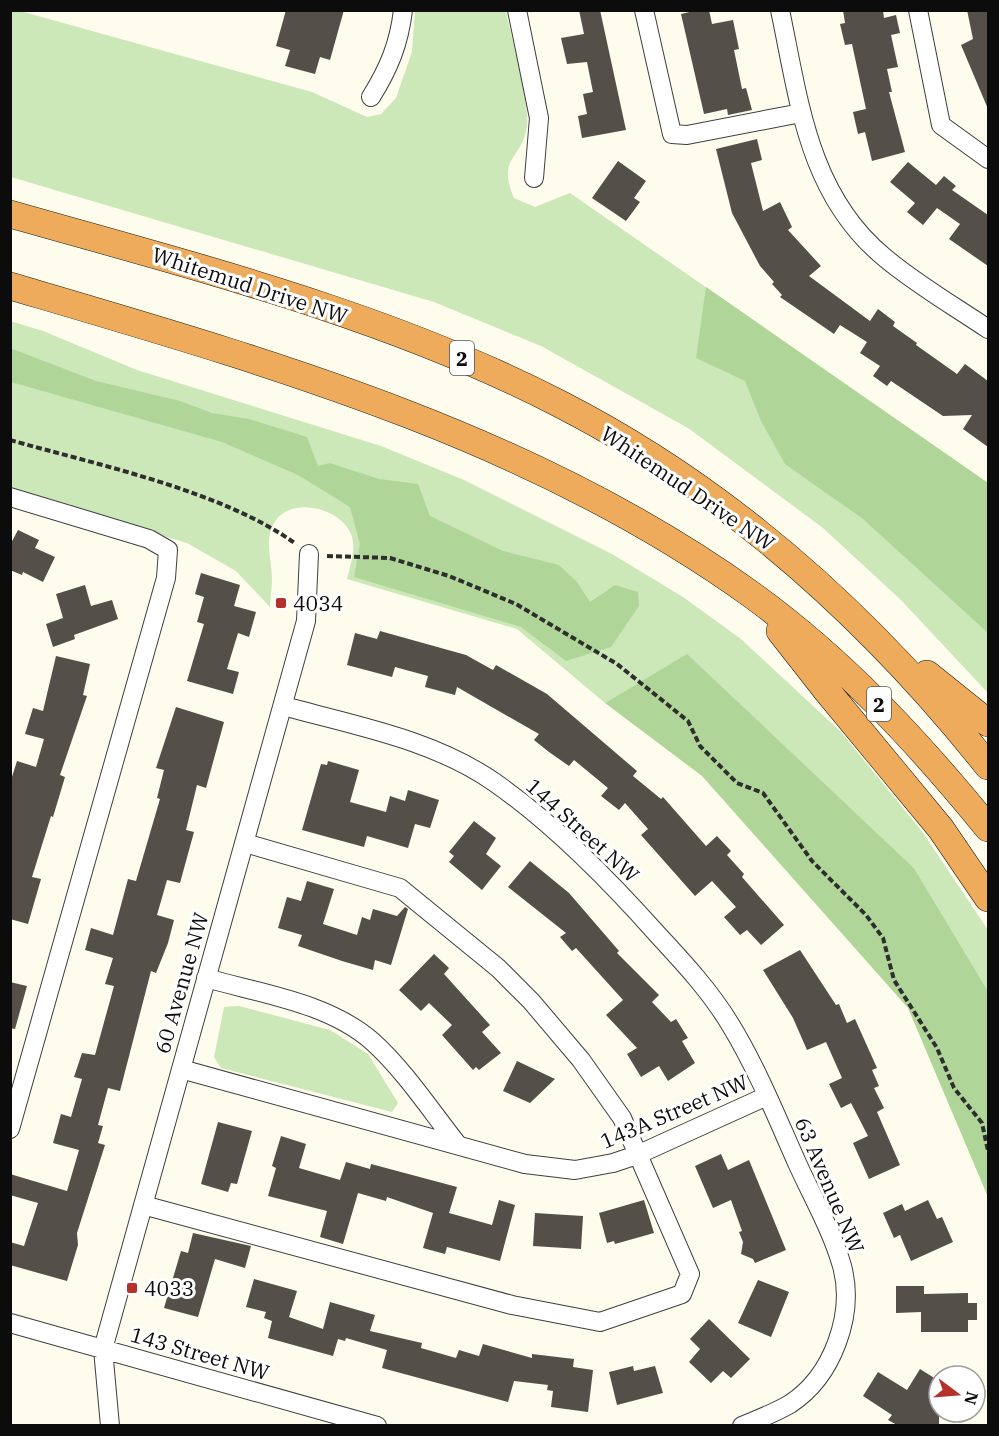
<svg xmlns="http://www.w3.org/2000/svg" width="999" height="1436" font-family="'IBM Plex Serif',serif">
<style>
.green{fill:#cce7b8}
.forest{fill:#afd698}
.building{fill:#544f49}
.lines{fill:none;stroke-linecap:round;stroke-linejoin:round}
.minor-casing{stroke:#3f3f3f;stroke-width:20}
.highway-casing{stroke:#1d1d1d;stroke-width:28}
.path{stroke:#2e2e2e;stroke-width:4;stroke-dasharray:6 3;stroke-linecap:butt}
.minor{stroke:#fff;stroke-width:18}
.highway{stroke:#edab5b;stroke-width:27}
.poi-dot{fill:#b5312b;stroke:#fff;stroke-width:2}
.labels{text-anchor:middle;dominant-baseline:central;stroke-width:6;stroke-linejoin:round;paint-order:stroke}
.shield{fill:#fff;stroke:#555;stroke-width:1.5}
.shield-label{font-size:20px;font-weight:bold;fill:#0c0c0c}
.street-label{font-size:21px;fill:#0c0c0c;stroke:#fff}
.poi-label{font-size:21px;fill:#0c0c0c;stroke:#fff;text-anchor:start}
</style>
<rect width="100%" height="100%" fill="#fefcec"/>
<!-- green -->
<path class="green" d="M10,11H20L312,92L367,117L381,114L396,98L412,52L415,11H506C511,36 530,103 527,125C523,160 496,156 514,198L535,207L570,193L988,483V693L901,600L823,528L688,428L541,346L434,302L11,177Z
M10,321L43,331L137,370L381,446L464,480L612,554L683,597L741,639L841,732L921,830L988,930V991L914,868L687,655L605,703L517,629L347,579C350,565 357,549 351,534C341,509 294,496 276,520C263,539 272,559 272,579C272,589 270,598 270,607L236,571L187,543L11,490Z
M239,1006L330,1030L368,1054L398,1103L392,1112L221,1068L214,1057L224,1007Z"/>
<!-- forest -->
<path class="forest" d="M706,287L988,483V633L863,519L785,464L761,421L745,381L696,358Z
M10,348L96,381L180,401L212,413L249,419L307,437L318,466L330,463L379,479L418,484L430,516L503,551L559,565L577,582L590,602L615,585L638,592L639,606L611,647L566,661L521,627L354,577L360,544L350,507L298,475L222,442L11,382Z
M687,654L914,868L988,991V1197L908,1008L702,776L605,703Z"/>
<!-- building -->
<path class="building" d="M286,10H344L330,60L320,57L315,74L285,66L290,50L276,46Z
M579,10H600L626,130L582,138L578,116L587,114L583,94L593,92L587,62L567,64L561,38L584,34Z
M698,10H709L712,24L733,20L739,49L734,50L742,89L746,88L752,110L728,115L727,109L704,114L681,14Z
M843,10H883L884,18L896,15L900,33L891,35L898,67L887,69L892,92H889L905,152L872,161L865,132L858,134L853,112L866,109L852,44L845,45L840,24L845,23Z
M967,10H988V109L961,45L973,39Z
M757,139L762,160L751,163L763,211L780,202L792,227L788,230L821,266L809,276L870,321L878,309L895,322L893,326L917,343L916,345L957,374L965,364L988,381V447L963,429L972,415L943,416L891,381L887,386L873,376L880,366L860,353L867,342L840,325L834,334L780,297L782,295L772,284L774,282L760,266L732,213L716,149Z
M618,161L646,181L634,198L640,202L626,221L592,198Z
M908,162L936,185L944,176L956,186L952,190L988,215V266L949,239L960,224L937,208L923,225L907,212L915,203L890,182Z
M18,530L39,540L35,548L55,557L43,582L23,572L22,575L10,570V545Z
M201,573L240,585L234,606L256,612L249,637L238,633L227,669L239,672L233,694L187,681L204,624L197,622L204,597L195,594Z
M85,585L91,606L112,600L118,619L74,635L75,639L53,647L46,624L63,618L56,594Z
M380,631L466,655L493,670L496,665L547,694L637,771L633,776L661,799L663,797L706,846L717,836L731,851L727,855L744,874L742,877L784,925L761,945L747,930L740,935L724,917L736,907L712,881L695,896L641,835L648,829L625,803L619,810L601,796L608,788L574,760L569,766L549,752L534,740L539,734L457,687L455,695L425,687L428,676L395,667L392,677L347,665L355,633L377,639Z
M56,656L90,664L83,695L87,696L60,775L65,777L53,817L51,816L32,877L41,879L28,924L10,919V783L17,761L36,767L44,739L25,734L33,708L43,711Z
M176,707L224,722L206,788L197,785L186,830L194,832L180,883L167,880L157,915L174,920L168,943L156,973L151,971L120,1091L108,1088L98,1125L103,1126L98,1143L105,1145L77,1233L78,1245L67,1281L10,1265V1242L24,1246L38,1203L10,1195V1174L67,1191L79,1150L53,1143L61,1114L71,1117L82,1079L74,1077L82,1053L95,1055L114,986L105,984L113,958L85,950L91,928L113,935L128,879L136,881L160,799L157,798L164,770L156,768Z
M328,761L359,770L350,802L386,812L390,796L405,801L408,790L439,800L430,828L415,824L408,848L367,836L364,847L302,830L321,764L327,765Z
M474,821L496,838L486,854L501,866L482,890L449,862L454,856L449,852Z
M530,861L569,893L619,951L617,953L659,995L652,1002L671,1022L676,1019L688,1038L682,1041L695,1063L668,1081L659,1066L641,1077L627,1054L637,1048L606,1015L623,1000L576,948L572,951L560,937L566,933L508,887Z
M307,881L334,889L323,924L357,935L362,917L370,920L373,909L397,916L405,907L408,909L391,965L375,960L373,970L342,961L298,946L302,935L278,928L287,897L301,901Z
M800,950L836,1005L839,1004L847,1023L855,1019L877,1068L872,1070L879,1086L874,1088L884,1108L877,1112L900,1165L869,1179L853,1143L868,1136L851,1103L841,1108L829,1084L842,1078L826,1042L807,1050L793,1018L763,970Z
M434,954L449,968L444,974L490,1025L482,1032L501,1053L479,1070L476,1067L473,1070L442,1035L452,1025L429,1003L421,1011L399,990Z
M10,982L27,986L15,1029L10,1028Z
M517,1061L555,1079L530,1103L503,1091Z
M218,1122L252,1131L237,1184L231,1183L228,1192L201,1184Z
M281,1136L306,1144L299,1168L340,1180L346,1162L370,1169L371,1164L457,1187L449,1213L492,1225L499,1200L515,1205L500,1261L447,1247L445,1254L423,1248L433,1213L387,1197L386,1201L358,1193L343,1244L320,1237L327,1211L268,1196L276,1168L272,1166Z
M721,1154L728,1170L749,1160L786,1250L755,1263L753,1259L741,1254L743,1242L739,1232L742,1231L731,1200L713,1208L695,1166Z
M644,1200L654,1233L615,1244L614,1241L607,1243L599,1213Z
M928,1200L937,1219L942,1217L953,1242L911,1261L900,1235L894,1238L883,1213L902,1204L905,1211Z
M535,1213L583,1216L581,1249L533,1246Z
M193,1233L251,1246L245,1268L215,1259L198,1317L164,1308L181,1251L188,1253Z
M254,1279L297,1291L289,1317L323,1329L330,1302L375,1315L370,1331L422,1343L421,1348L456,1358L459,1350L479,1356L483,1344L532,1358V1354L574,1359L573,1367L593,1370L588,1412L551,1407L553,1391L547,1390L548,1385L514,1381L508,1402L382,1368L387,1350L346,1338L345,1341L338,1339L333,1356L268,1338L272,1321L264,1318L266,1312L246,1307Z
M758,1280L789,1292L771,1337L738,1323Z
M896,1286H924V1294L968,1293V1303H977V1320H968V1332H921V1312L896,1313Z
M709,1319L750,1359L731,1378L723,1371L711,1383L689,1362L700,1349L690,1339Z
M633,1366L634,1371L655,1366L663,1393L617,1405L609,1372Z
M920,1369L939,1381V1425H897L888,1420L892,1415L863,1396L878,1372L907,1390Z"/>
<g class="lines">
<!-- minor casing -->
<g class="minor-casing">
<path id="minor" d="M517,10L539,118L534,178
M644,10L672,134L687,135L801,113
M780,10C799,100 808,194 884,257C916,284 954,306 988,329
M918,10L941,125L988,159
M371,97C389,68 399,44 403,10
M10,497L149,539L168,550L166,578L10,1129
M284,706C355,726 432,739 494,782C553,823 610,881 658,935C684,963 710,991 730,1024C757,1068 777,1118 798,1165C813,1198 832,1231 842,1266C855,1314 833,1376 790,1404C775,1413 758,1419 742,1426
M206,978C262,994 329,1003 373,1042C405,1071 431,1111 458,1145
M181,1069L525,1164L575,1170L613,1163L637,1155L767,1096
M143,1205L512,1305L600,1322L682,1294L690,1274L622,1118L581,1060L531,1001L498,968L400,888L245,843
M10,1323L377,1426
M110,1426L103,1349L306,621L309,554"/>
</g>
<!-- highway casing -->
<g class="highway-casing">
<path id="highway" d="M10,214C196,267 388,315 560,404C728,490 871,619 988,766
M10,286C268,362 532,436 752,595C843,661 918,742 988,828
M780,631L827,691L941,829L988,898
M927,674L988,723"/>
</g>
<!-- path -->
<path class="path" d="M10,440C98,465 223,491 296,544
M327,556L390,558L449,576L516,604L617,664L688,721L700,746L737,783L763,793L812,861L866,915L883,938L894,980L937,1048L954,1088L982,1123L988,1151"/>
<!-- minor -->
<use href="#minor" class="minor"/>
<!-- highway -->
<use href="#highway" class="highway"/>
</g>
<!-- markers -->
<g class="poi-dot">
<rect x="275" y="597" width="12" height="12" rx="3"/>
<rect x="126" y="1282" width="12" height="12" rx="3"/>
</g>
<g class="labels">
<!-- shield labels -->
<g class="shield">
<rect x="450" y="341" width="24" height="34" rx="4.5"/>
<rect x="867" y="687" width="24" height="34" rx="4.5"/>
</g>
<g class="shield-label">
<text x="462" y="358">2</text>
<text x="879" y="704">2</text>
</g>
<!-- street labels -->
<g class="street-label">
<text transform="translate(250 285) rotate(18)">Whitemud Drive NW</text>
<text transform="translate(688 488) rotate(34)">Whitemud Drive NW</text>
<text transform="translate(583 830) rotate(42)">144 Street NW</text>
<text transform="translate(181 983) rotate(-74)">60 Avenue NW</text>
<text transform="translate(674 1111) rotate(-23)">143A Street NW</text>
<text transform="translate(830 1185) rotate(67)">63 Avenue NW</text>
<text transform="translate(200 1353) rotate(16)">143 Street NW</text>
</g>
<!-- poi labels -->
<g class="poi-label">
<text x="293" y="603">4034</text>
<text x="144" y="1288">4033</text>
</g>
</g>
<!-- border -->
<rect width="999" height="1436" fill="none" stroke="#0c0c0c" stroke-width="24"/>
<!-- north arrow -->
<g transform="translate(957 1394) rotate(106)"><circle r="28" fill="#ffffff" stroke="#9e9e9e" stroke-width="1.5"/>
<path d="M0-4.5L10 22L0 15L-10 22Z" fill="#b5312b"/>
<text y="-9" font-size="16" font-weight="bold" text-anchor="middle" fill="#0c0c0c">N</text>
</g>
</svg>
